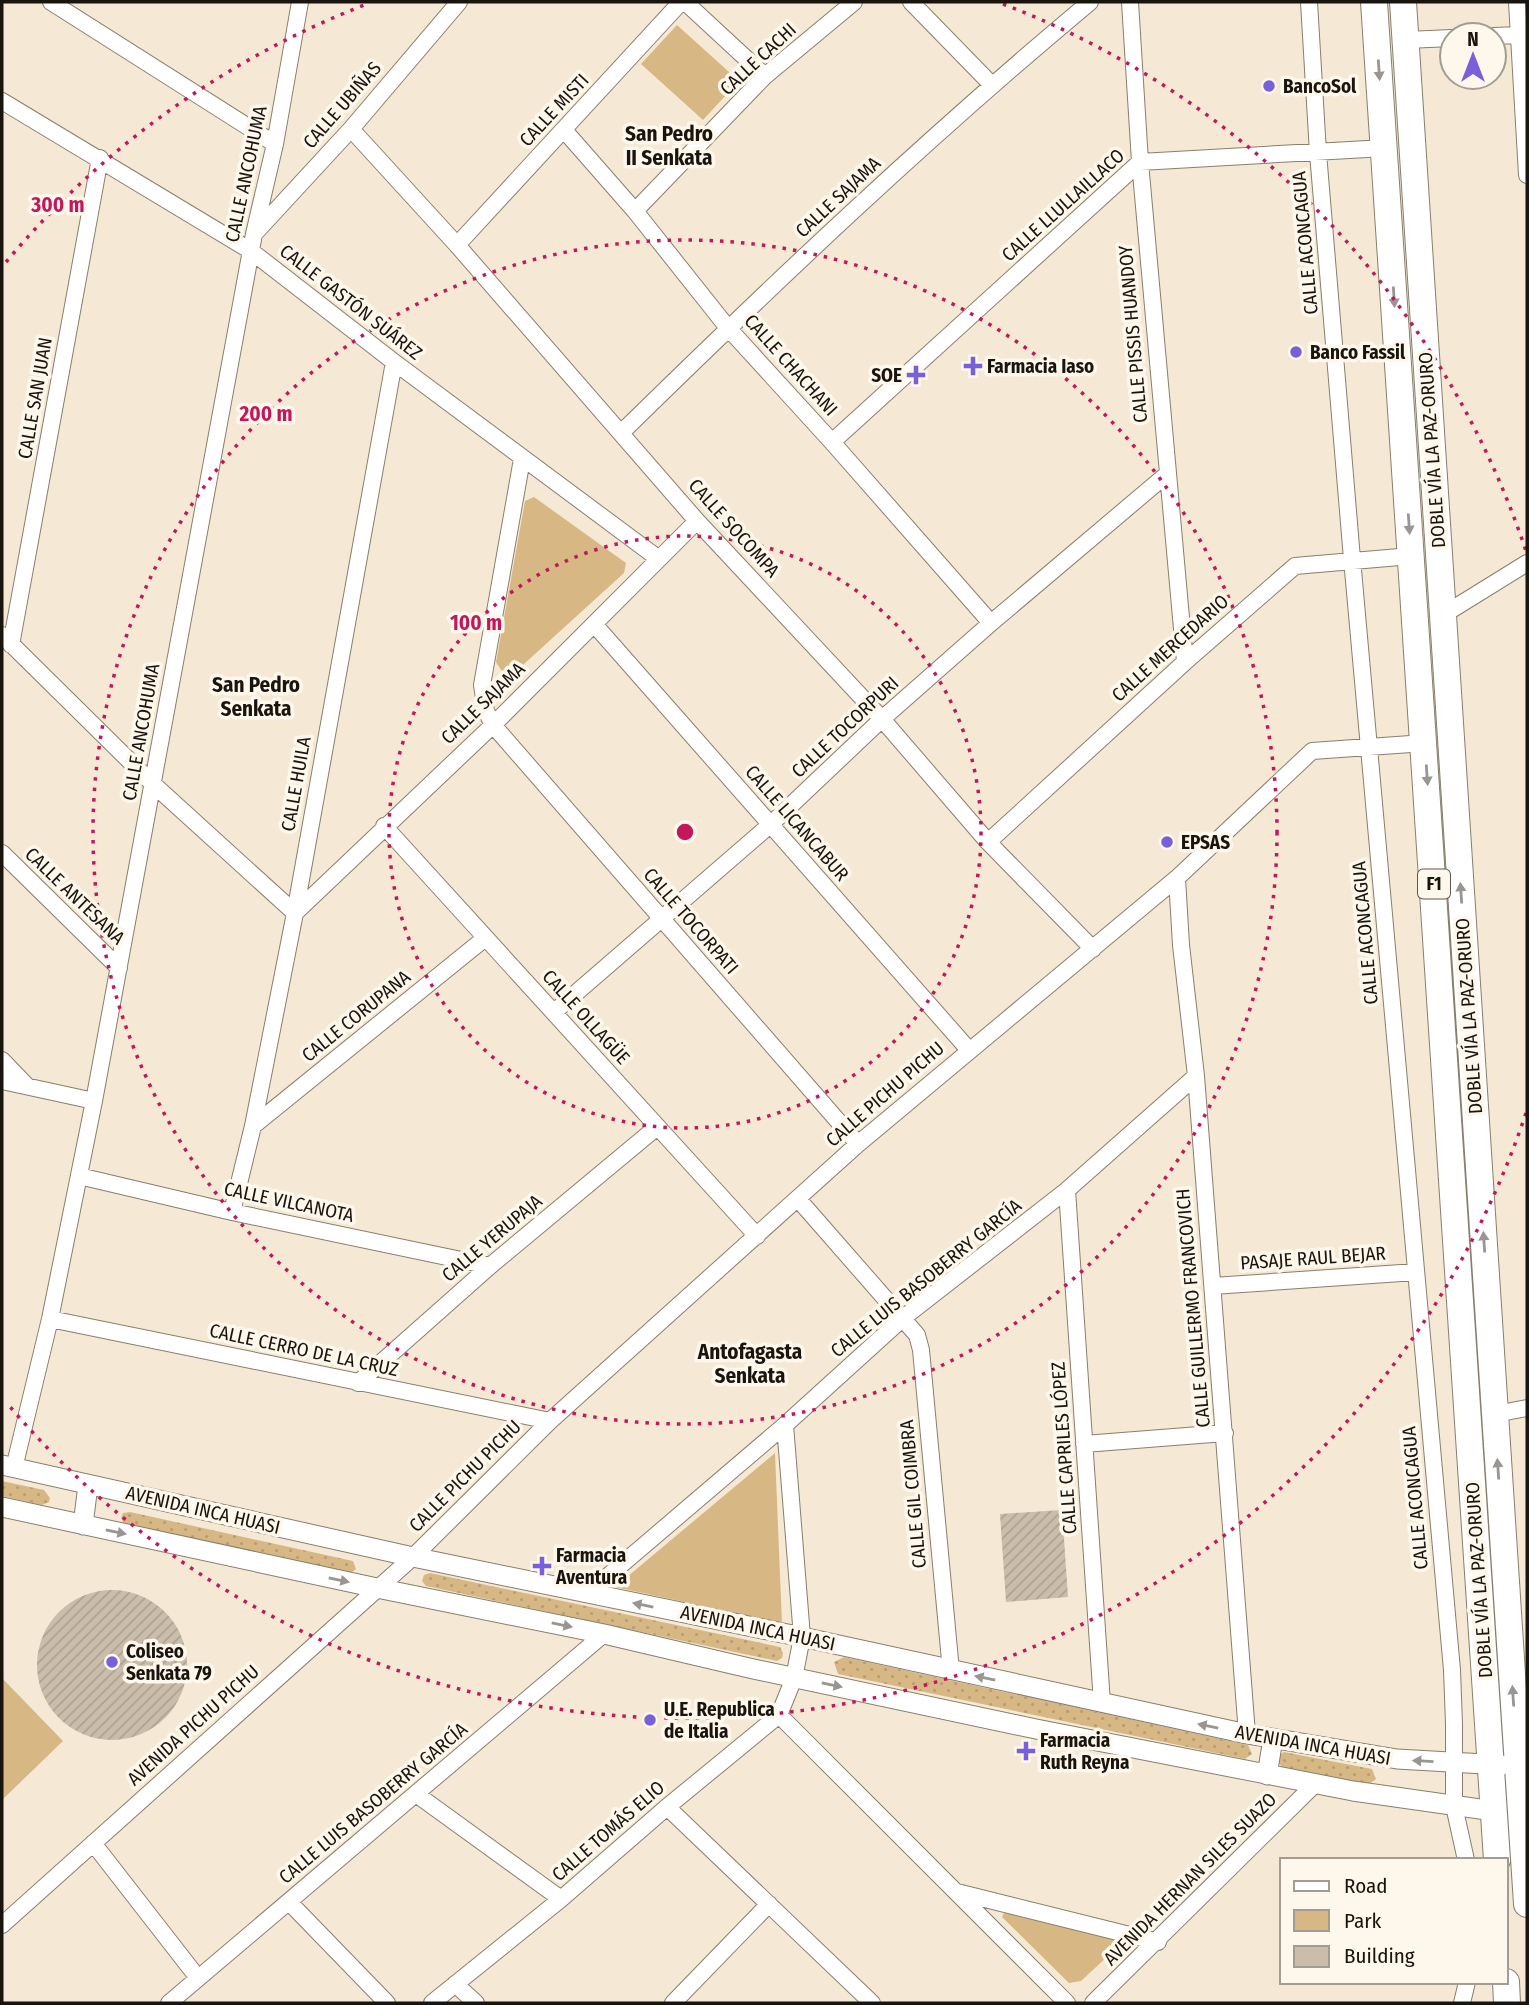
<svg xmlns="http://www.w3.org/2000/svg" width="1529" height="2005" font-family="'Fira Sans Condensed',sans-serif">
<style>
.grass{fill:url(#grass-dots)}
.park{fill:#d7b885}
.building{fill:url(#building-hatch)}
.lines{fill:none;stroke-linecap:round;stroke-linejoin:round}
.minor-casing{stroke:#897e6c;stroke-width:18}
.tertiary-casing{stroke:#897e6c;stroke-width:21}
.trunk-casing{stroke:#897e6c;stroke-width:28}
.minor{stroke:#fff;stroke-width:16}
.tertiary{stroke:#fff;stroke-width:19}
.trunk{stroke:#fff;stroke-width:26}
.oneway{fill:#989593}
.ring{fill:none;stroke:#c2185b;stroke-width:3.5;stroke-dasharray:3.5 7}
.poi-dot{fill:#795fd9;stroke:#fef7eb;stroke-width:2.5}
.labels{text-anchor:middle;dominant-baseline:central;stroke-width:7;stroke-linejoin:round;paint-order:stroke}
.shield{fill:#fef7eb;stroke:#5e5850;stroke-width:2}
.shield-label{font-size:18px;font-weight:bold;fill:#19140e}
.street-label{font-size:19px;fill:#19140e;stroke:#fef7eb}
.poi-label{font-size:19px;font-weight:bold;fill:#19140e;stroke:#fef7eb;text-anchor:start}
.neighbourhood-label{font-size:21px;font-weight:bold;fill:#19140e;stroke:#fef7eb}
.centre{fill:#c2185b;stroke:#fef7eb;stroke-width:3.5}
.ring-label{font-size:21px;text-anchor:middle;font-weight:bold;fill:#c2185b;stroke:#fef7eb;stroke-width:7;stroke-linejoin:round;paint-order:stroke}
</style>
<defs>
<pattern id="grass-dots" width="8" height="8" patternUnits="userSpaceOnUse" patternTransform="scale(1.75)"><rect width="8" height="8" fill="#d7b885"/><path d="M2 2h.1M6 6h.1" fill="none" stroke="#b89d72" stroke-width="1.8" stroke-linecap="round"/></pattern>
<pattern id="building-hatch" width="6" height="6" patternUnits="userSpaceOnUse" patternTransform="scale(1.75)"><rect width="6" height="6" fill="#cabeab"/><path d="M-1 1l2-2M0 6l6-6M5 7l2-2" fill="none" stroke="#ada292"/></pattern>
</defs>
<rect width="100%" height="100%" fill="#f5e9d5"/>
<!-- grass -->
<path class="grass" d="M2,1481L44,1490L50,1498L49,1502L42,1505L2,1496Z
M130,1512L353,1561L356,1569L350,1573L126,1527L121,1518L123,1513Z
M430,1573L780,1647L783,1653L782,1658L777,1661L426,1586L422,1581L424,1575Z
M844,1657L1248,1745L1252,1754L1245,1759L838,1674L834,1662Z
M1284,1752L1372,1769L1376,1779L1369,1784L1282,1767L1275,1758Z"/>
<!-- park -->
<path class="park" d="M677,25L739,81L703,120L641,64Z
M534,497L626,563L624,573L513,674L501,670L496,662L525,501Z
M775,1453L782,1623L615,1587Z
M2,1678L63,1741L2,1800Z
M1005,1911L1116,1936L1122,1943L1081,1981L1069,1983L1002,1917Z"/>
<!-- building -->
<path class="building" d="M1062,1510L1068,1597L1006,1602L1000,1514Z
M37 1665a75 75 0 1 1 150 0a75 75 0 1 1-150 0Z"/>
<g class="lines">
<!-- minor casing -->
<g class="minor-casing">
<path id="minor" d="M51,2L275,144
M685,2L765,76
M911,2L991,84
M1130,2L1140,162L1185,662
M1309,2L1318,153L1352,559L1452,1670L1454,1724V1806L1466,1860
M1517,2L1527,175
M1494,36L1519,35
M1406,40L1452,38
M2,101L251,251L394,362L659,559
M351,129L457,245L697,521L882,719L988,842L1093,949
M564,130L635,211L728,328L832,442L991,623
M635,211L765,76L854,2
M255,233L351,129L459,2
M457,245L681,2
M622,432C773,284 927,138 1090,2
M832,442L1140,162L1385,148
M522,459L482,685L486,711L493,725L858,1144
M1443,615L1527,563
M594,624L969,1050
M2,635L153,784L295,913L493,725L697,521
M11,645L100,158
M384,826L757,1236
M988,842L1185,662L1295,566L1411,556
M2,853L119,968
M1177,878L1181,945L1196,1076L1247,1734
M554,1012L770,825L882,719L991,623L1166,475
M2,1060L27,1086
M2,1081L94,1101
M253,1126L484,939
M79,1176L232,1212L490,1266
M1067,1190L1102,1703
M798,1199L917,1335L921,1350L951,1671
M232,1212L253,1126L295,913L394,362
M1213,1286L1416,1272
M50,1319L550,1421
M358,1383L490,1266L657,1127
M1495,1414L1527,1408
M1084,1444L1225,1433
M14,1468L50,1319L94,1101L254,234L275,144L300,2
M587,1594L785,1425L903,1318L1067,1190L1196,1076
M779,1715L1067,2003
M416,1794L561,1899
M667,1807L872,2003
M93,1843L198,1978
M957,1892L1158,1942
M289,1902L387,2003
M2,1925L413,1557L550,1421L858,1144L1177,878L1312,751L1425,743
M455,1984L476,2003
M169,2003L604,1634
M432,2003L561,1899L667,1807L779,1715L794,1678L802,1637L785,1425
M673,2003L769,1904
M1093,2003L1315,1784
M1462,2003L1467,1982"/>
</g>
<!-- tertiary casing -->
<g class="tertiary-casing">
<path id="tertiary" d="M2,1465L413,1557L802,1637L1247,1734L1397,1759L1502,1765
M2,1507L377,1588L604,1634L749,1668L1036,1729L1353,1791L1494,1811
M83,1525L88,1485
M1267,1775L1273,1739"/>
</g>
<!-- trunk casing -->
<g class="trunk-casing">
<path id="trunk" d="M1374,2L1497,1860
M1403,2L1527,1904
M1506,1982L1507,2003"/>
</g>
<!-- minor -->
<use href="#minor" class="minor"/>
<!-- tertiary -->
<use href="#tertiary" class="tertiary"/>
<!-- trunk -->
<use href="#trunk" class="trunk"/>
</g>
<!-- one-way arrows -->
<defs><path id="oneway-solid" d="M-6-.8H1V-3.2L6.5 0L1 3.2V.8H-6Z" transform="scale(1.75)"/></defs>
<g class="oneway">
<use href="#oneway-solid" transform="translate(1379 70) rotate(86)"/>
<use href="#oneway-solid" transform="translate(1394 297) rotate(86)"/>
<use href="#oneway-solid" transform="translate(1409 524) rotate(86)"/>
<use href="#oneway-solid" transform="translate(1427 775) rotate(86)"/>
<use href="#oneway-solid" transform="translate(1461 893) rotate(-94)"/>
<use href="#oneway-solid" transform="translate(1484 1242) rotate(-94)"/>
<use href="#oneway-solid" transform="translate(1498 1469) rotate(-94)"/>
<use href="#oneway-solid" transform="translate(116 1532) rotate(12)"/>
<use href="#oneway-solid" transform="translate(339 1580) rotate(12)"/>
<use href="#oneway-solid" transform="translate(643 1605) rotate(-169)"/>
<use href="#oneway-solid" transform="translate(562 1625) rotate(11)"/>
<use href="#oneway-solid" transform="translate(985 1678) rotate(-168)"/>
<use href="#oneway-solid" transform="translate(832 1685) rotate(11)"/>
<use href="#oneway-solid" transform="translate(1513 1696) rotate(-94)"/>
<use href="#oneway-solid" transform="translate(1208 1726) rotate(-168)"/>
<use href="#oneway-solid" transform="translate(1423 1761) rotate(-177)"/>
</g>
<!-- distance rings -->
<g class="ring">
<circle cx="685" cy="832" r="296"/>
<circle cx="685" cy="832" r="592"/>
<path d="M1526 1113A887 887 0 0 1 6 1402M6 262A887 887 0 0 1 367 4M1003 4A887 887 0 0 1 1526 551"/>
</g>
<!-- markers -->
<g class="poi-dot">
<circle cx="1269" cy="86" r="7"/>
<circle cx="1296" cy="352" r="7"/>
<path d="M969.5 355.5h7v7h7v7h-7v7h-7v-7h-7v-7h7z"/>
<path d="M912.5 364.5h7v7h7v7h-7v7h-7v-7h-7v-7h7z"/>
<circle cx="1167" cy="842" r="7"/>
<path d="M538.5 1555.5h7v7h7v7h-7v7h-7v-7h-7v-7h7z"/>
<circle cx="112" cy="1662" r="7"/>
<circle cx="650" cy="1720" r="7"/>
<path d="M1022.5 1740.5h7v7h7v7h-7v7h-7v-7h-7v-7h7z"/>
</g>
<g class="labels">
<!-- shield labels -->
<rect class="shield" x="1418" y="869.5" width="32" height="29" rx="5"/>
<g class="shield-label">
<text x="1434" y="884">F1</text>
</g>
<!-- street labels -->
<g class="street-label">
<text transform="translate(758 59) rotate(-43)">CALLE CACHI</text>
<text transform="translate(342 105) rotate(-49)">CALLE UBIÑAS</text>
<text transform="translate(554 110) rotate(-47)">CALLE MISTI</text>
<text transform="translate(246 174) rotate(-78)">CALLE ANCOHUMA</text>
<text transform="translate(838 197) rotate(-43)">CALLE SAJAMA</text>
<text transform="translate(1063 205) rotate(-42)">CALLE LLULLAILLACO</text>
<text transform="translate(1305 243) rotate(-95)">CALLE ACONCAGUA</text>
<text transform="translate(351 302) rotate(38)">CALLE GASTÓN SUÁREZ</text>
<text transform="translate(1133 334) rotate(-95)">CALLE PISSIS HUANDOY</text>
<text transform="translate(791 365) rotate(48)">CALLE CHACHANI</text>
<text transform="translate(35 398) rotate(-80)">CALLE SAN JUAN</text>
<text transform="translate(1432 450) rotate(-94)">DOBLE VÍA LA PAZ-ORURO</text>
<text transform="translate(734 528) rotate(48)">CALLE SOCOMPA</text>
<text transform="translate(1170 648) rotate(-42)">CALLE MERCEDARIO</text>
<text transform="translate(483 703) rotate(-44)">CALLE SAJAMA</text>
<text transform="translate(845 727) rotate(-43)">CALLE TOCORPURI</text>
<text transform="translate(141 732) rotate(-80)">CALLE ANCOHUMA</text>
<text transform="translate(296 784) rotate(-80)">CALLE HUILA</text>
<text transform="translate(797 823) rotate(49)">CALLE LICANCABUR</text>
<text transform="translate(75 896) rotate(44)">CALLE ANTESANA</text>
<text transform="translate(691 921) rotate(49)">CALLE TOCORPATI</text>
<text transform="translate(1365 933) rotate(-95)">CALLE ACONCAGUA</text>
<text transform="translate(356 1016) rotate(-39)">CALLE CORUPANA</text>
<text transform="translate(1469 1016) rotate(-94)">DOBLE VÍA LA PAZ-ORURO</text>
<text transform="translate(586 1017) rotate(48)">CALLE OLLAGÜE</text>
<text transform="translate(885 1094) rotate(-41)">CALLE PICHU PICHU</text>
<text transform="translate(289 1202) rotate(12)">CALLE VILCANOTA</text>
<text transform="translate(492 1238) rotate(-40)">CALLE YERUPAJA</text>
<text transform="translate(1313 1258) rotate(-4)">PASAJE RAUL BEJAR</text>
<text transform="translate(926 1278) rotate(-39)">CALLE LUIS BASOBERRY GARCÍA</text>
<text transform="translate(1193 1308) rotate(-95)">CALLE GUILLERMO FRANCOVICH</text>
<text transform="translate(304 1350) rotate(12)">CALLE CERRO DE LA CRUZ</text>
<text transform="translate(1064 1448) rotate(-94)">CALLE CAPRILES LÓPEZ</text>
<text transform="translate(465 1476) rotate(-45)">CALLE PICHU PICHU</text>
<text transform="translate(913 1494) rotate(-95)">CALLE GIL COIMBRA</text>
<text transform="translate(1415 1498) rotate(-95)">CALLE ACONCAGUA</text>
<text transform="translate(203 1510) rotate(13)">AVENIDA INCA HUASI</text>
<text transform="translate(1479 1580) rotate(-94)">DOBLE VÍA LA PAZ-ORURO</text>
<text transform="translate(758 1628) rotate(12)">AVENIDA INCA HUASI</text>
<text transform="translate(193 1725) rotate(-42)">AVENIDA PICHU PICHU</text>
<text transform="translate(1313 1745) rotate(10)">AVENIDA INCA HUASI</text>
<text transform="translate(373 1803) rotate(-40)">CALLE LUIS BASOBERRY GARCÍA</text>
<text transform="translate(608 1831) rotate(-41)">CALLE TOMÁS ELIO</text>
<text transform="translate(1190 1879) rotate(-45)">AVENIDA HERNAN SILES SUAZO</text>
</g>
<!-- poi labels -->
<g class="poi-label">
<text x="1283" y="86">BancoSol</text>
<text x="1310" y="352">Banco Fassil</text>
<text x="987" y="366">Farmacia Iaso</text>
<text x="902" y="375" text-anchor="end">SOE</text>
<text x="1181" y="842">EPSAS</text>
<text x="556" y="1555">Farmacia<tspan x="556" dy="22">Aventura</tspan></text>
<text x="126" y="1651">Coliseo<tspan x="126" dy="22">Senkata 79</tspan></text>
<text x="664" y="1709">U.E. Republica<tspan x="664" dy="22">de Italia</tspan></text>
<text x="1040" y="1740">Farmacia<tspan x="1040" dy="22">Ruth Reyna</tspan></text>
</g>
<!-- neighbourhood labels -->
<g class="neighbourhood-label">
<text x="669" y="134">San Pedro<tspan x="669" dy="24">II Senkata</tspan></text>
<text x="256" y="685">San Pedro<tspan x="256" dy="24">Senkata</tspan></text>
<text x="750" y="1352">Antofagasta<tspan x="750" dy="24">Senkata</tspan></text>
</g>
</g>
<circle cx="685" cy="832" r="10" class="centre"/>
<g class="ring-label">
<text x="58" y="212">300 m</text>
<text x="266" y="421">200 m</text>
<text x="476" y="630">100 m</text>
</g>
<!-- border -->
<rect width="1529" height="2005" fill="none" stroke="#19140e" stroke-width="7"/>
<!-- legend -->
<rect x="1280" y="1858" width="228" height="126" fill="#fef7eb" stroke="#a29c93" stroke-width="2"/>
<rect x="1294" y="1881" width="35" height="10" fill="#ffffff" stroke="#a29c93" stroke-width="2"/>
<text x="1344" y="1893" font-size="21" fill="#19140e">Road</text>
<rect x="1294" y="1910" width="35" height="21" fill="#d7b885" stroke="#a29c93" stroke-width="2"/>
<text x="1344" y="1928" font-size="21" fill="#19140e">Park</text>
<rect x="1294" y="1946" width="35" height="21" fill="#cabeab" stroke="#a29c93" stroke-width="2"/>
<text x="1344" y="1963" font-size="21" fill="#19140e">Building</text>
<!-- north arrow -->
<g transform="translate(1473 56)"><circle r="33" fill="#fef7eb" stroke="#a29c93" stroke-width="2"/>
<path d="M0-5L12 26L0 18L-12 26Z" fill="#795fd9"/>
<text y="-10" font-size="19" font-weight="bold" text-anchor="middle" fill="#19140e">N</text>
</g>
</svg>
